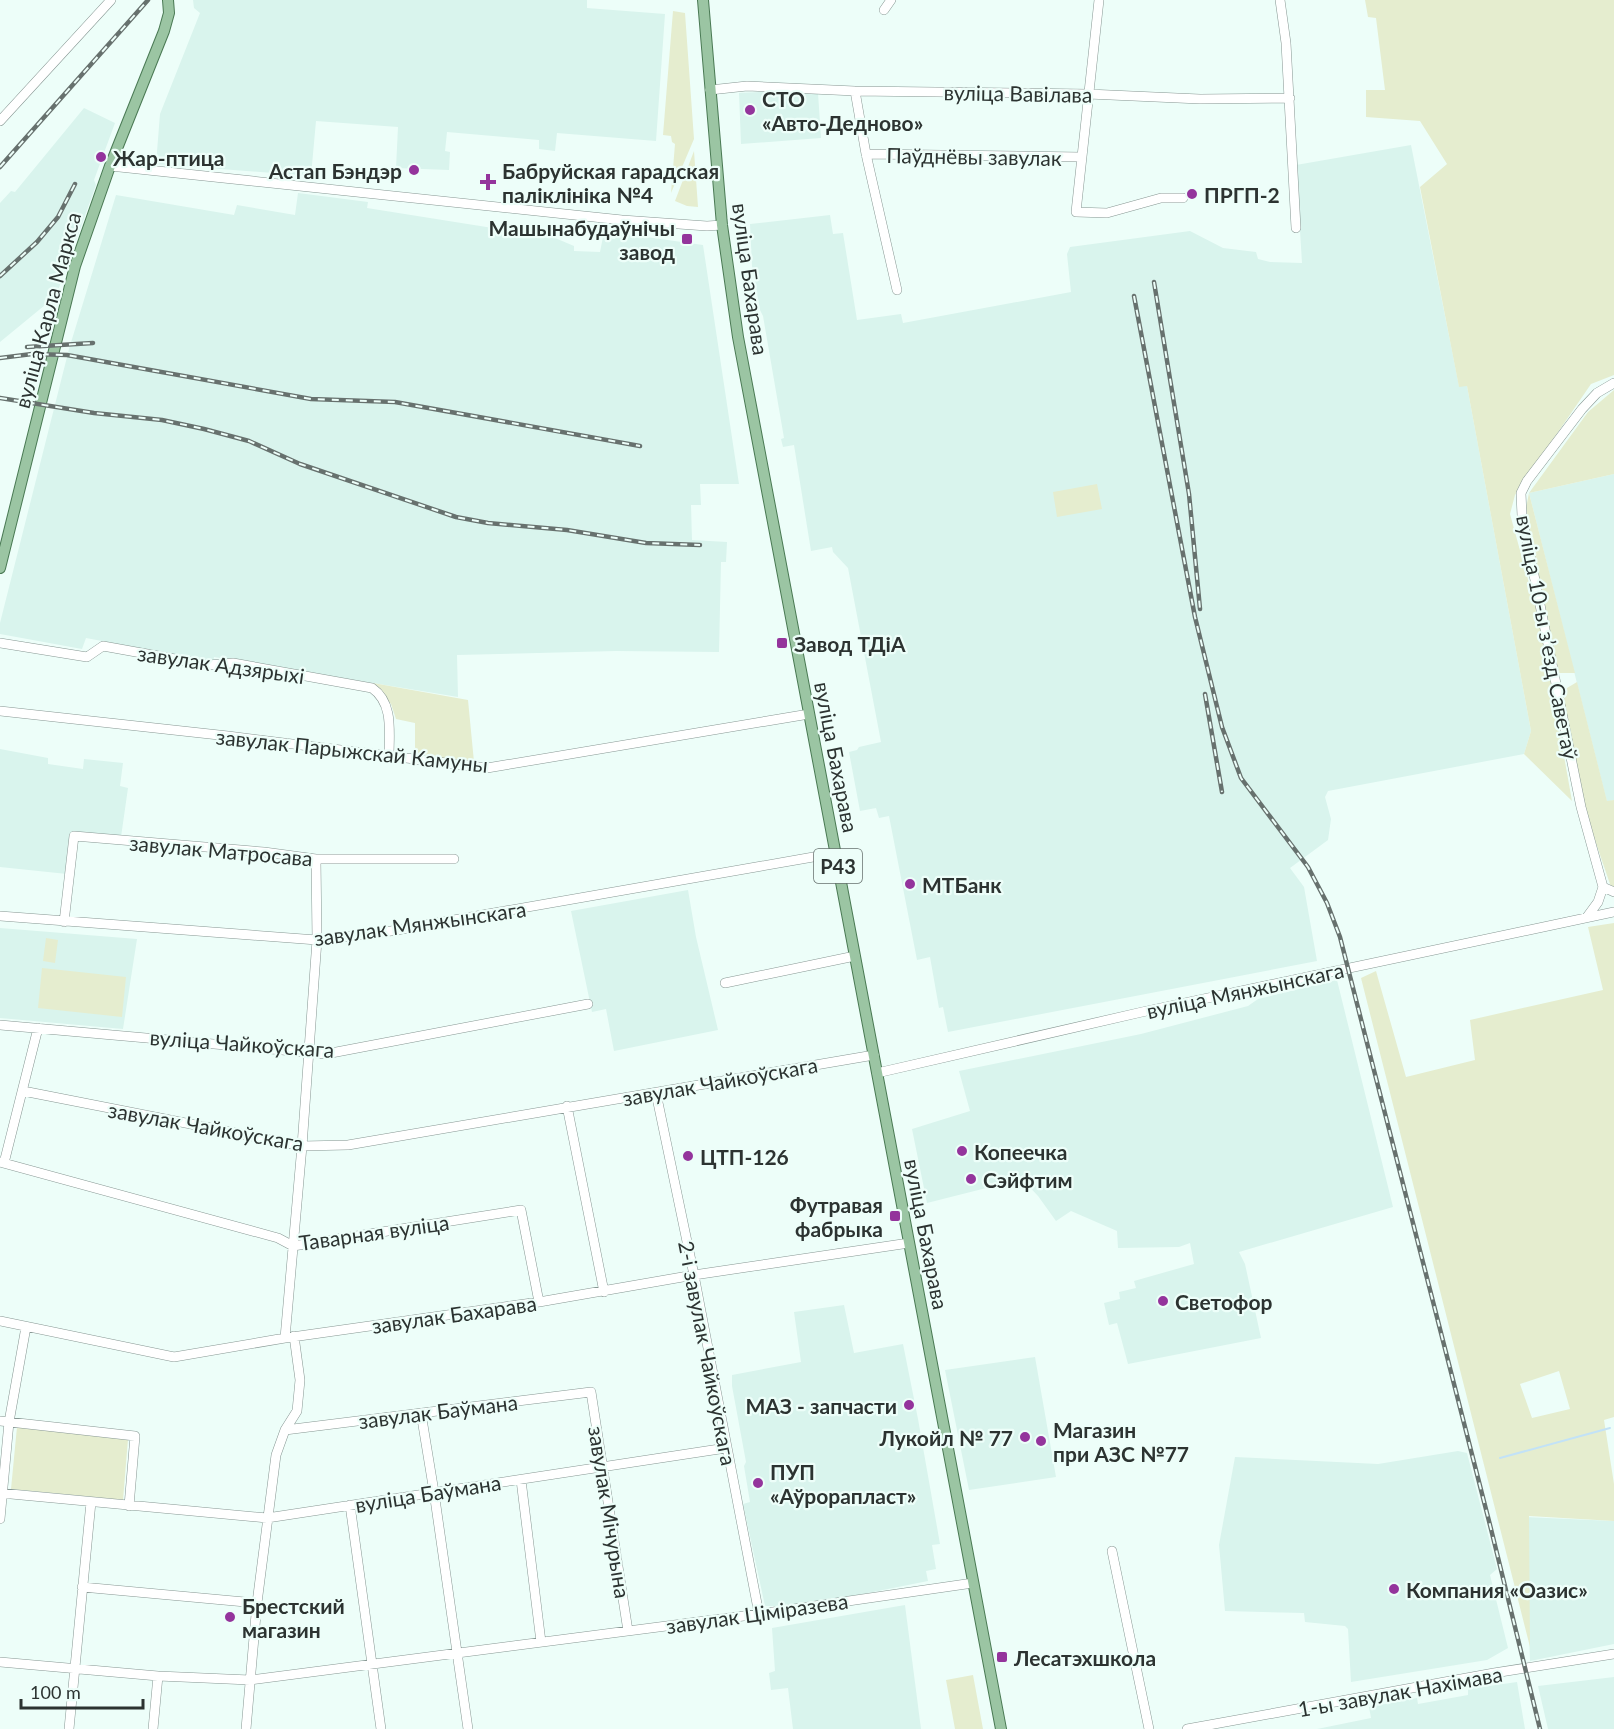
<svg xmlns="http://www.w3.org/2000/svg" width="1614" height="1729" font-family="Lato,sans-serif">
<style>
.built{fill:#d9f4ed}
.green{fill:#e5edcf;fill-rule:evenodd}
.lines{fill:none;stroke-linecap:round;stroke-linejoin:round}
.stream{stroke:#c2e2f7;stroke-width:2}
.minor-casing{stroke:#879793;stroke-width:10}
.major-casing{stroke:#497953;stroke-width:12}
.minor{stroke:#fff;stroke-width:9}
.major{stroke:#9bc5a3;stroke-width:10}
.rail-casing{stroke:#67716e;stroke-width:4.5}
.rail{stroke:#edfef9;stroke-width:2;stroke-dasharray:7;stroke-linecap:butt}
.poi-dot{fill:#94349c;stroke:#edfef9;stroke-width:2}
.labels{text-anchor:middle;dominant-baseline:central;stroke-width:4.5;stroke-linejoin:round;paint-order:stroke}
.shield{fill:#edfef9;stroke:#66706d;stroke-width:1.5}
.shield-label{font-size:20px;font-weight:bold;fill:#2c3331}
.street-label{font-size:21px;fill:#2c3331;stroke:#edfef9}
.poi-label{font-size:21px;font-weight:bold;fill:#2c3331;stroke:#edfef9;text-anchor:start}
</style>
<rect width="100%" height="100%" fill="#edfef9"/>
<!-- built -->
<path class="built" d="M193,0H587V8L665,14L656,141L557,133L555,151L539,149V140L447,132L445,151L450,152L449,170L396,168L398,127L316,121L311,176L156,164L160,114L200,13L194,8Z
M760,92L818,93L821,138L741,144L739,93Z
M84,108L115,123L94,180L96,185L56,296L0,342V203L11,191L15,192Z
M1411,145L1459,386H1467L1531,731L1524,754L1328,791L1325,797L1331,819L1328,840L1290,868L1304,887L1317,961L948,1032L943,1007L939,1008L930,957L917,960L889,816L879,818L876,808L860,811L849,752L857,750L859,747L881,742L848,568L833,552L832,547L811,551L794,445L783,447L781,439L784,438L763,316L760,310L752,266L750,224L830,215L833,234L843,233L857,320L901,314L903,323L1071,292L1067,254L1070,247L1190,231L1223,248L1256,252L1258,259L1270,262L1302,263L1296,165Z
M298,193L368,202L367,208L555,238L574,246V251L600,252L603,237L615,239L618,233L703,245L739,484H700L701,505H691L692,540L727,542L726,562H721L719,652L616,651L457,655L458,697L214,657L213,662L86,638L82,649L0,634V623L69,349L116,195L234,215L237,205L295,215Z
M1614,474V800L1607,802L1529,493Z
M0,749L48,758V764L83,769L84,759L123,763L120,786L128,788L121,837L72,833L67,874L0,867Z
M688,890L696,937L718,1030L614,1051L606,1009L592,1012L571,911Z
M0,928L137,939L123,1029L0,1018Z
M1337,980L1393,1207L1239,1252L1245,1264L1261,1338L1128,1364L1117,1323L1109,1325L1104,1303L1120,1299L1119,1292L1136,1288L1134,1281L1194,1264L1190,1243L1179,1247L1118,1248L1117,1231L1071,1211L1056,1221L1038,1196L1022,1179L927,1203L912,1129L970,1111L959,1071L1141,1034L1248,1006L1258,999Z
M844,1305L854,1353L903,1344L918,1419L940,1544L932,1545L936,1569L926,1571L928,1581L803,1606H765L743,1504L750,1502L744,1466L746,1462L732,1386V1375L801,1362L794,1312Z
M1035,1357L1056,1477L969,1490L945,1370Z
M1458,1451L1467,1453L1497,1569L1490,1575L1508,1648L1487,1660L1351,1682L1348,1629L1345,1626L1305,1622L1304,1613L1225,1611L1219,1545L1235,1457L1378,1464Z
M1525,1517L1614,1521V1644L1530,1661Z
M905,1605L921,1729H793L788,1688L771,1690L769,1673L775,1671L772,1628Z
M1614,1677V1729H1548L1538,1686Z
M1517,1682L1525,1729H1317L1371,1718L1369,1707L1417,1698L1418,1704L1468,1695V1689Z"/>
<!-- green -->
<path class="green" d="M1365,0H1614V375L1591,384L1515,495L1510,514L1541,627L1572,801L1524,754L1531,731L1467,386L1459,387L1420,187L1447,164L1420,121L1366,117V90H1385L1376,18L1368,17Z
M673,11L685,13L694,139L671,193L675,144L672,142L671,136L663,135Z
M694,151L698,207L687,206L675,201Z
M1614,390V474L1529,493L1575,673H1557L1526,508L1529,493L1588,412Z
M1097,484L1102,509L1057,517L1053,492Z
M1577,682L1607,801L1614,800V888L1611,887L1584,808L1563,698L1567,688Z
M373,683L468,700L474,762L415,755V723L396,719L391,704Z
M1614,923V1417L1604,1420L1614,1484V1521L1529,1516L1530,1647L1361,978L1376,971L1406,1077L1475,1060L1470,1020L1603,990L1588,927ZM1559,1371L1570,1409L1532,1418L1520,1384Z
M46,938L58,940L55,963L43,961Z
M42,968L126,977L122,1017L38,1008Z
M17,1427L128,1439L123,1500L11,1489Z
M973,1675L983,1729H955L946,1680Z"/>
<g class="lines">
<!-- stream -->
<path class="stream" d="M1500,1458L1610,1428"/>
<!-- minor casing -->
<g class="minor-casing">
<path id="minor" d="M1099,0L1076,212L1107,213L1161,198H1183
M1280,0L1286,43L1296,228
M884,10L891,0
M710,90L747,86L855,91L1088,94L1200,99L1290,98
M855,91L866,154L897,290
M0,121L111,0
M866,154L1081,157
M110,166L622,220L707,226L722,225
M0,643L87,657L103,646L208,665L233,663L372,688C394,703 389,733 389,757
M0,711L228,736L487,768L809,714
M1603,887L1614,892
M0,916L317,940L391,931L836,853
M1587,917L1598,902L1603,887L1581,807L1522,516L1521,493L1527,481L1582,409L1597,393L1614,383
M64,922L74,836L264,852L316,859H454
M725,983L855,956
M0,1025L326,1054L588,1004
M877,1073L1142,1012L1614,912
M23,1091L302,1146L348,1145L874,1055
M656,1093L694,1275L759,1614
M567,1106L604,1292
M0,1162L278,1238L293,1246L521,1210L539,1302
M4,1163L38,1028
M0,1321L174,1357L285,1338L539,1302L694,1275L909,1243
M285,1338L302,1146L317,940L316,859
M421,1413L434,1492L468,1729
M0,1421L135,1436L129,1506
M285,1430L591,1392L628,1631
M521,1480L541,1642
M0,1493L267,1518L726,1448
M350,1505L381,1729
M0,1519L9,1422L26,1327
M1112,1551L1149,1729
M82,1587L257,1603
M0,1662L158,1676L250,1680L759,1614L973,1583
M69,1729L91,1502
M153,1729L158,1676
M246,1729L257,1603L276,1455L285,1430L297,1411L300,1380L294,1336
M1187,1729L1494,1673L1614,1654"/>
</g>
<!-- major casing -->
<g class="major-casing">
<path id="major" d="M703,0L722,225L738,337L1001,1729
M0,568L75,266L110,166L164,31L169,13L168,0"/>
</g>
<!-- minor -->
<use href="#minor" class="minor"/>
<!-- major -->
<use href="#major" class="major"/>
<!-- rail casing -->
<g class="rail-casing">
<path id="rail" d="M0,167L148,0
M0,276L37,242L58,217L75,184
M1154,282L1189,494L1200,609
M1134,296L1195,617L1222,727L1241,778L1308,867L1327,903L1340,937L1491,1529L1540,1729
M27,347L93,343
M0,358L32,354L67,355L311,399L395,402L640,446
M0,398L94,413L162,420L204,429L249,441L300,464L456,517L488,523L567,530L646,543L700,545
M1205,694L1222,792"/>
</g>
<!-- rail -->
<use href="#rail" class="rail"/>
</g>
<!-- markers -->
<g class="poi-dot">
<circle cx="750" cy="110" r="6"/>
<circle cx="101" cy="157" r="6"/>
<circle cx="414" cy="170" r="6"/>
<path d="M485 173h6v6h6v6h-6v6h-6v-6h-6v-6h6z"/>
<circle cx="1192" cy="194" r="6"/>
<rect x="681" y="233" width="12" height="12" rx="3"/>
<rect x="776" y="637" width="12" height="12" rx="3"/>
<circle cx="910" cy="884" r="6"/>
<circle cx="962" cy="1151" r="6"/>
<circle cx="688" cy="1156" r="6"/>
<circle cx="971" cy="1179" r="6"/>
<rect x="889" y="1210" width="12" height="12" rx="3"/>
<circle cx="1163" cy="1301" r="6"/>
<circle cx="909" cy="1405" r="6"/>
<circle cx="1025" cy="1437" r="6"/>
<circle cx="1041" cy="1441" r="6"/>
<circle cx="758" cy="1483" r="6"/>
<circle cx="1394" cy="1589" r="6"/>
<circle cx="230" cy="1617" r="6"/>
<rect x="996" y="1651" width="12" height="12" rx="3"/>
</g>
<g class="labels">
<!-- shield labels -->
<rect class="shield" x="814" y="849" width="48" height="34" rx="4.5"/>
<g class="shield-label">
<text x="838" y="866">Р43</text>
</g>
<!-- street labels -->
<g class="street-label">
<text transform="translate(1018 93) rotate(1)">вуліца Вавілава</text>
<text transform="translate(974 156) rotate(1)">Паўднёвы завулак</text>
<text transform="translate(751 279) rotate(82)">вуліца Бахарава</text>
<text transform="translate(47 310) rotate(-75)">вуліца Карла Маркса</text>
<text transform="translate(1548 637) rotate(79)">вуліца 10-ы зʼезд Саветаў</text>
<text transform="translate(221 664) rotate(8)">завулак Адзярыхі</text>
<text transform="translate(352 750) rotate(6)">завулак Парыжскай Камуны</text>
<text transform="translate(837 757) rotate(79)">вуліца Бахарава</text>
<text transform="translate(221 850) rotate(5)">завулак Матросава</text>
<text transform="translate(420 923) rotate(-8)">завулак Мянжынскага</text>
<text transform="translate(1245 990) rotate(-12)">вуліца Мянжынскага</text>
<text transform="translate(242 1043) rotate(4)">вуліца Чайкоўскага</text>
<text transform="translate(720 1081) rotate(-10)">завулак Чайкоўскага</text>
<text transform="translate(206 1126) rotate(10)">завулак Чайкоўскага</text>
<text transform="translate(374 1232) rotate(-8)">Таварная вуліца</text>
<text transform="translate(927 1234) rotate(79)">вуліца Бахарава</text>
<text transform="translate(454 1314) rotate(-8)">завулак Бахарава</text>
<text transform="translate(708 1353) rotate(79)">2-і завулак Чайкоўскага</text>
<text transform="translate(438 1411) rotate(-7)">завулак Баўмана</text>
<text transform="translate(428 1493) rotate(-9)">вуліца Баўмана</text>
<text transform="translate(610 1512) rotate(81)">завулак Мічурына</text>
<text transform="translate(757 1613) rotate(-8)">завулак Ціміразева</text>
<text transform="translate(1400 1691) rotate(-10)">1-ы завулак Нахімава</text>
</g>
<!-- poi labels -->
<g class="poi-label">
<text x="762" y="98">СТО<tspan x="762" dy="24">«Авто-Дедново»</tspan></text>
<text x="113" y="157">Жар-птица</text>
<text x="402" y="170" text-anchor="end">Астап Бэндэр</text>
<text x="502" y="170">Бабруйская гарадская<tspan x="502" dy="24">паліклініка №4</tspan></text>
<text x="1204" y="194">ПРГП-2</text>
<text x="675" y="227" text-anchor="end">Машынабудаўнічы<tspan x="675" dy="24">завод</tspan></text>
<text x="794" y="643">Завод ТДіА</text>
<text x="922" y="884">МТБанк</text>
<text x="974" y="1151">Копеечка</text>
<text x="700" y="1156">ЦТП-126</text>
<text x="983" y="1179">Сэйфтим</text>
<text x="883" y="1204" text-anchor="end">Футравая<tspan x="883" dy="24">фабрыка</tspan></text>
<text x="1175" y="1301">Светофор</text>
<text x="897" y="1405" text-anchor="end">МАЗ - запчасти</text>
<text x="1053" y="1429">Магазин<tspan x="1053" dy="24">при АЗС №77</tspan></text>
<text x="1013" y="1437" text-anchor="end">Лукойл № 77</text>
<text x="770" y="1471">ПУП<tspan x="770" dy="24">«Аўрорапласт»</tspan></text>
<text x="1406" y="1589">Компания «Оазис»</text>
<text x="242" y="1605">Брестский<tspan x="242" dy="24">магазин</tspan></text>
<text x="1014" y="1657">Лесатэхшкола</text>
</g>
</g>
<!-- scale -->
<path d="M21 1699v9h122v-9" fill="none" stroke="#2c3331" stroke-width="3"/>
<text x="30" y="1699" font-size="18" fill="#2c3331" stroke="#edfef9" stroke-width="4.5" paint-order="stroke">100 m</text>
</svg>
